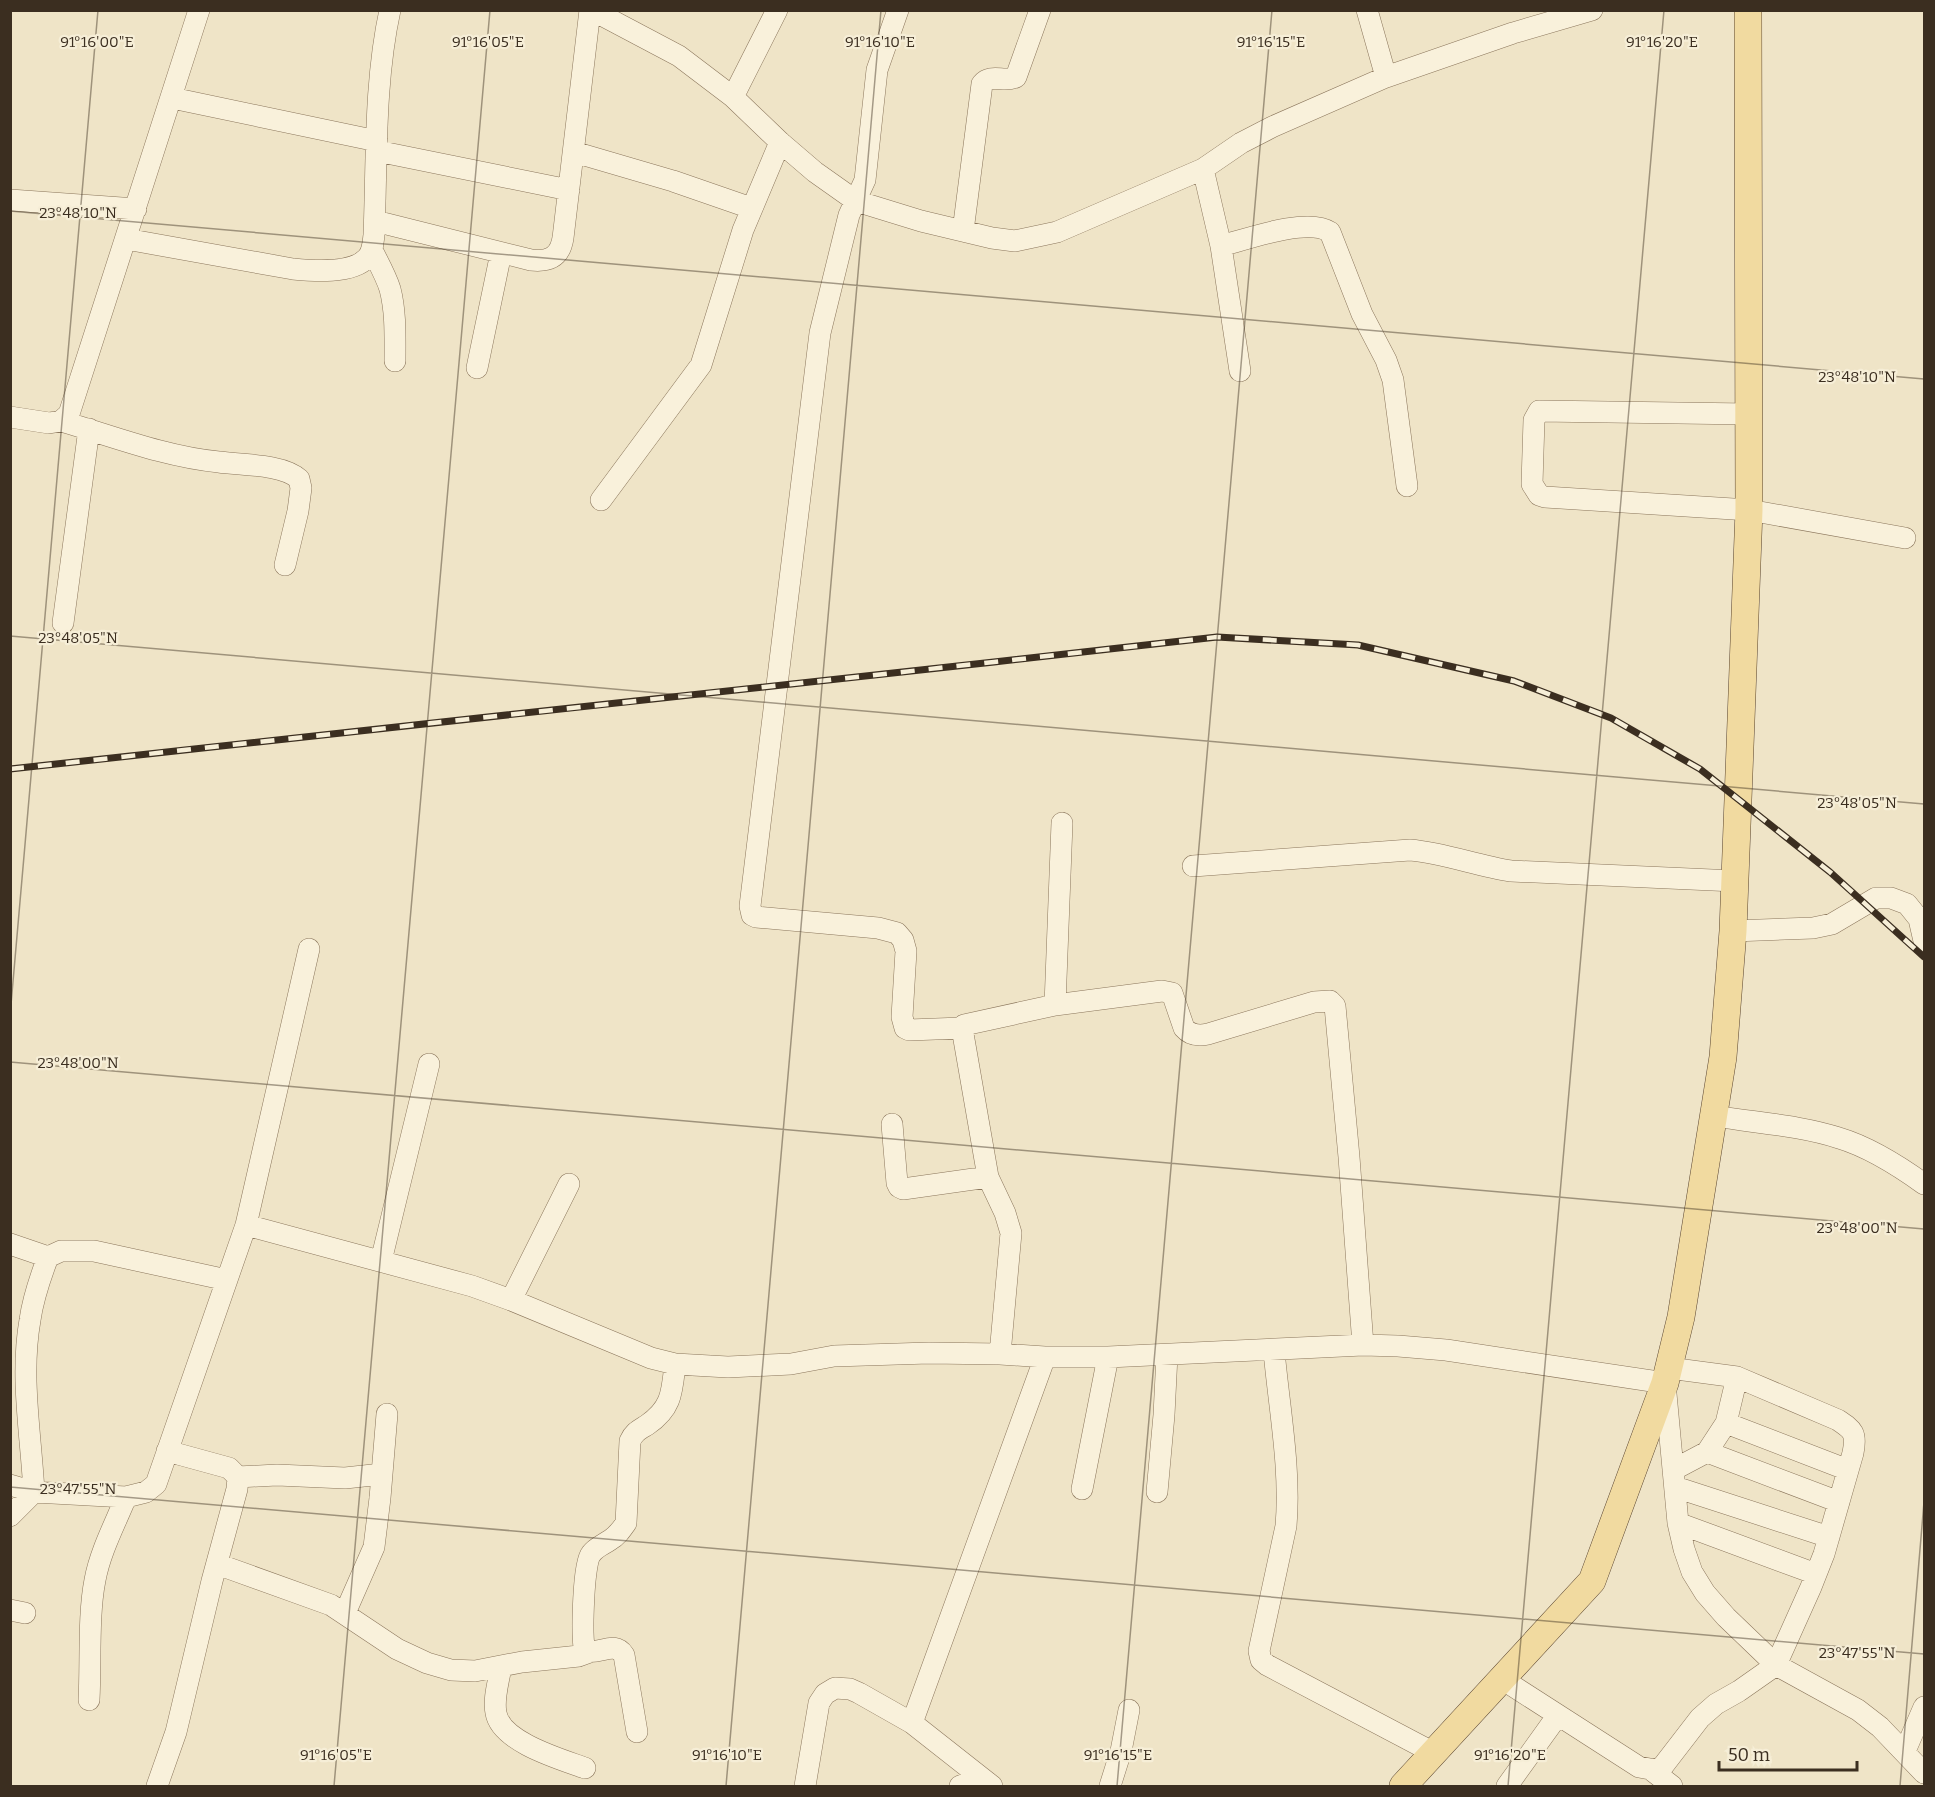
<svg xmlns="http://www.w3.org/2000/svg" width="1935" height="1797" font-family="Bitter,serif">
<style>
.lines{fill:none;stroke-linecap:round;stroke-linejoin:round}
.minor-casing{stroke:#8b765c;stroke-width:22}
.major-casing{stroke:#594430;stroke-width:28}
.minor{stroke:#f9f1db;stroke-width:21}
.major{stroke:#f1daa0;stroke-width:27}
.rail-casing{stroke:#3b2e20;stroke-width:7}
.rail{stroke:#f6eed7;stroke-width:4.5;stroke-dasharray:14;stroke-linecap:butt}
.ticks{fill:none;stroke:#3b2e20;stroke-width:1.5;stroke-opacity:0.45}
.ticks-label{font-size:15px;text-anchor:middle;fill:#3b2e20;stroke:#f6eed7;stroke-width:4.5;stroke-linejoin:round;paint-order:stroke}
</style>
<rect width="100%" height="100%" fill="#efe4c7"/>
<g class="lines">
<!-- minor casing -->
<g class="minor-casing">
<path id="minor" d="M592,10L679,56L733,97L780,142L815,172L856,201L921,221L992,238L1015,241L1057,232L1203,169L1241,143L1272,127L1386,77L1513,33L1592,10
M898,10L877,70L865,180L849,215L820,333L750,906L752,915L756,917L878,928L897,933L903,940L906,951L902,1017L905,1028L909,1030L962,1028
M1367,10L1386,77
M733,97L777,10
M172,98L377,141
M377,151L569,190
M574,152L673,181L751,208
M1203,169L1221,246L1240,371
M10,200L136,209
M375,221L531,260C549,262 560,257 563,238L590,10
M963,231L982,84C991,73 1005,83 1016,77L1040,10
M126,239L293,269C313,271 352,274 367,258C373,252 373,242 374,235C377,161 374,83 390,10
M1221,246C1247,239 1308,217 1330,232L1362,314L1386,360L1393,380L1407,486
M372,250C378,262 386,276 390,289C396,312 395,337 395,361
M477,368L501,253
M1748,414L1539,411L1534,420L1532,484L1539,495L1545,497L1749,510L1905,538
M10,417L49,423L61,421L69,414L199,10
M61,421C112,436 166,457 219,462C241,465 283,464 299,479L301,488L298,511L285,565
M601,500L701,365L743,230L780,142
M63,623L89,429
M1193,866L1410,850C1445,853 1477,866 1511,871L1735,881
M1733,931L1813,928L1832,924L1876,898H1891L1907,904L1919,919L1924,941
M1055,1005L1062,823
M1715,1116C1755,1123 1799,1125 1839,1138C1869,1147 1899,1166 1924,1184
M892,1124L897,1183L899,1187L903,1189L988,1177
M246,1225L472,1286L511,1300L651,1358L675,1364L728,1367L791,1364L834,1356L929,1353L1000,1354L1045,1357H1108L1363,1345L1398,1346L1446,1350L1665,1383L1678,1523L1684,1549L1692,1572L1705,1593L1726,1617L1776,1665L1858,1710L1880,1727L1924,1773
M10,1244L48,1257
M381,1261L429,1064
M511,1300L569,1184
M1274,1351C1279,1407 1291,1470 1286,1526L1259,1651L1261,1660L1267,1665L1434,1753
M1000,1354L1011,1233L1005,1213L988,1177L962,1028L964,1025L1055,1005L1162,991L1172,993L1184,1028C1190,1035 1199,1036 1208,1034L1314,1002L1330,1001L1335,1006L1349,1157L1363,1345
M1726,1423L1848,1470
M1707,1452L1839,1502
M1673,1470L1707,1452L1726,1423L1737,1377
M238,1477L277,1475L345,1478L382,1474
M10,1485L34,1492L126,1497L146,1492L156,1484L246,1225L309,949
M1675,1487L1829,1537
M1082,1489L1108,1357
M1157,1492L1164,1415L1167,1355
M10,1516L34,1492C31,1435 20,1377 30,1320C33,1298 40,1278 48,1257L61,1251H94L227,1280
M1678,1523L1816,1574
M217,1564L331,1605L397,1649L427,1663L451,1670L475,1671L522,1662L579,1656L590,1652
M10,1610L25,1613
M345,1613L374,1547L380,1498L387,1414
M501,1666C499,1681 493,1698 496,1713C501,1742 560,1759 585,1768
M1502,1679L1639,1767L1656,1770L1663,1766L1700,1718L1716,1704L1739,1691L1776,1665L1811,1587L1824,1554L1853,1453C1857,1433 1853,1430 1838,1420L1737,1377L1669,1368
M89,1700C91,1663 88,1615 95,1580C100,1552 115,1524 126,1497
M912,1723L1045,1357
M637,1732L624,1655C614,1640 600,1655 586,1651L584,1647C582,1632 583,1564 591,1554C596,1547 603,1545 610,1540C617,1536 621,1530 626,1523L630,1441C634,1432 639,1430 647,1425C672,1408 672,1392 675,1364
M1905,1751L1924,1707
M1656,1770L1654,1772L1672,1786
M157,1786L176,1732L212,1581L237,1489L238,1477L229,1468L167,1451
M805,1786L819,1703L825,1694L835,1688L850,1689L859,1693L912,1723L992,1786
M960,1786L981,1778
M1110,1786L1121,1751L1129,1710
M1507,1786L1558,1715"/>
</g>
<!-- major casing -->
<g class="major-casing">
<path id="major" d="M1403,1786L1592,1581L1665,1383L1681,1317L1723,1057L1733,931L1749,510L1748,10"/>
</g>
<!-- minor -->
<use href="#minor" class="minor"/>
<!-- major -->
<use href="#major" class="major"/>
<!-- rail casing -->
<g class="rail-casing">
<path id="rail" d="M10,769L994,662L1217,637L1358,645L1514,681L1611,718L1700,769L1830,872L1924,957"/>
</g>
<!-- rail -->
<use href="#rail" class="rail"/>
</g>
<!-- ticks -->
<path class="ticks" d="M10,211L1924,379M10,636L1924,804M10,1016L98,10M10,1062L1924,1229M10,1487L1924,1654M334,1786L490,10M726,1786L881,10M1117,1786L1272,10M1508,1786L1664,10M1900,1786L1924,1502"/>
<g class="ticks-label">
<text x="97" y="47">91°16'00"E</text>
<text x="488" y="47">91°16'05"E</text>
<text x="880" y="47">91°16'10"E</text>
<text x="1271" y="47">91°16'15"E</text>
<text x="1662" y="47">91°16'20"E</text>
<text x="78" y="218">23°48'10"N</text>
<text x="1857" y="382">23°48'10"N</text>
<text x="78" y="643">23°48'05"N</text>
<text x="1857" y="808">23°48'05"N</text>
<text x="78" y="1068">23°48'00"N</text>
<text x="1857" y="1233">23°48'00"N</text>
<text x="78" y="1494">23°47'55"N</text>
<text x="1857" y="1658">23°47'55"N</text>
<text x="336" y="1760">91°16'05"E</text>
<text x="727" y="1760">91°16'10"E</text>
<text x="1118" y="1760">91°16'15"E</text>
<text x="1510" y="1760">91°16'20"E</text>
</g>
<!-- border -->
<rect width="1935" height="1797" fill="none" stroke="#3b2e20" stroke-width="24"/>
<!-- scale -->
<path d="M1719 1761v9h138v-9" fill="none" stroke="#3b2e20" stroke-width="3"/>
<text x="1728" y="1761" font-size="18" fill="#3b2e20" stroke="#f6eed7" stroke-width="4.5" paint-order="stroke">50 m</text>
</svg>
